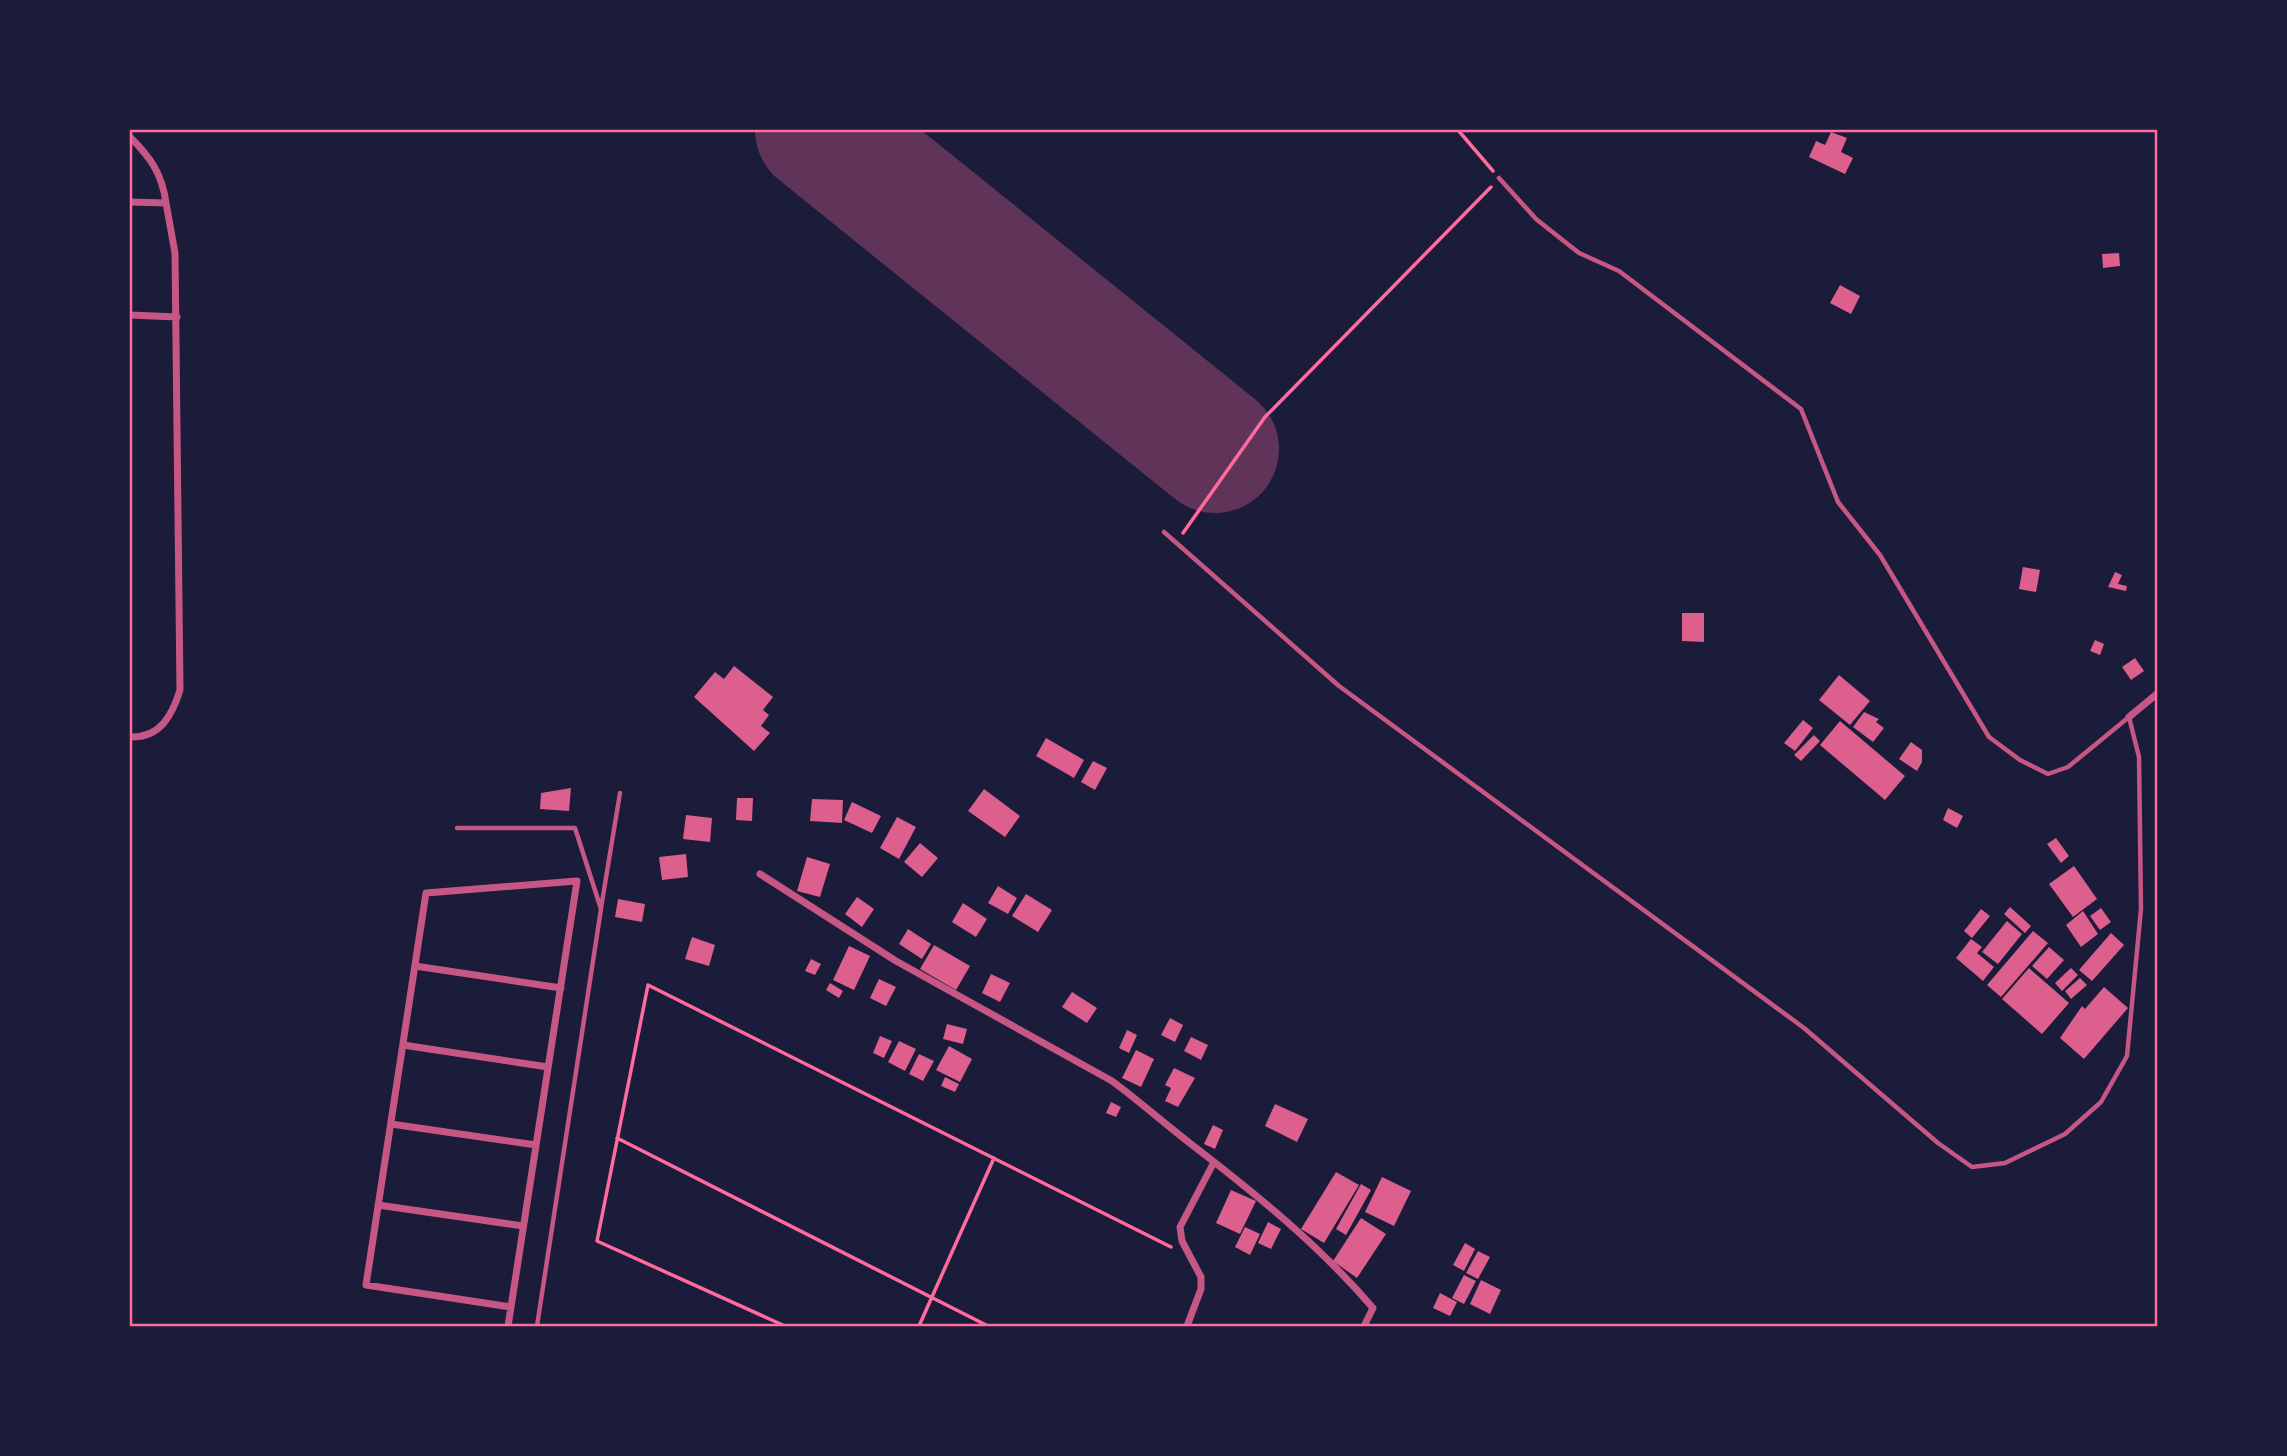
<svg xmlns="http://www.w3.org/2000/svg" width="2287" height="1456" font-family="'Fira Sans',sans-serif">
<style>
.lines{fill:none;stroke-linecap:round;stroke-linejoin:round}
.runway{stroke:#603358;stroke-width:128}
.building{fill:#dd5f8e}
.path{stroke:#ff6b9d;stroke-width:3.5}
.service{stroke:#c65784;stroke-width:4.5}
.minor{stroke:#c65784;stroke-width:7}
.neatline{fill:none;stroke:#ff6b9d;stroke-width:2.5}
</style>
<rect width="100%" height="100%" fill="#1b1b3a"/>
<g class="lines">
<!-- runway -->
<path class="runway" d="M819,130L1215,449"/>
</g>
<!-- building -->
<path class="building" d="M1831,132L1847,138L1841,152L1853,158L1845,174L1809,157L1816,141L1825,145Z
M2119,253L2120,266L2103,268L2102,254Z
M1840,285L1860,296L1851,314L1830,303Z
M2023,567L2040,570L2036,592L2019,589Z
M2115,572L2122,575L2118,584L2127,586L2126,591L2108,587Z
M1682,613H1704V642L1682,641Z
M2095,640L2104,644L2100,655L2090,651Z
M2135,658L2144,671L2131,680L2122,667Z
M734,666L773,697L763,710L769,715L761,726L770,733L754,751L694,697L715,672L724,679Z
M1839,675L1870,701L1850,725L1819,700Z
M1864,712L1879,719L1876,722L1884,728L1873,742L1853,727Z
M1803,720L1813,728L1795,751L1784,743Z
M1840,721L1905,776L1885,800L1820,745Z
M1814,735L1820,741L1801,761L1794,755Z
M1046,738L1084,760L1074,778L1036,756Z
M1911,742L1922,750V762L1917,771L1899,759Z
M1093,761L1107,768L1095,790L1081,782Z
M571,788L569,811L540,809L541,793Z
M984,789L1020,816L1005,837L968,811Z
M737,798H753L752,821L736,820Z
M812,799L843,800L842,823L810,821Z
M852,802L881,816L872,833L844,820Z
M1948,808L1963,816L1957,828L1943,820Z
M686,815L712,818L710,842L683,839Z
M897,817L916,827L899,859L880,848Z
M2056,838L2069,856L2061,863L2047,844Z
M920,843L938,858L922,877L904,862Z
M686,854L688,877L662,880L659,857Z
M807,857L830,864L820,897L797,891Z
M2074,866L2097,899L2073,917L2049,884Z
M998,886L1017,898L1008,914L988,903Z
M1026,894L1052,910L1038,932L1012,916Z
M857,897L874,909L862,927L845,914Z
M618,899L645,904L642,922L615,917Z
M963,903L987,919L976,937L952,922Z
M2010,907L2031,926L2025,933L2004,914Z
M2101,908L2111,922L2100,930L2090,916Z
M1981,909L1990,916L1972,938L1964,931Z
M2083,911L2098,934L2081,947L2066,925Z
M2007,921L2022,934L1998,964L1982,952Z
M908,929L931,944L922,959L899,944Z
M2033,931L2048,943L2001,997L1987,985Z
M2111,933L2124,945L2092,981L2079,970Z
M692,937L715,945L709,966L685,959Z
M1971,939L1982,947L1977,953L1994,967L1983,981L1956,958Z
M934,945L970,966L956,990L920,969Z
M849,946L870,956L854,990L833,980Z
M2049,947L2064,960L2047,979L2032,966Z
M811,959L821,964L815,975L805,971Z
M2029,968L2069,1003L2042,1034L2002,999Z
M2071,968L2078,975L2062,991L2055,983Z
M991,974L1010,983L1000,1002L982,993Z
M2080,978L2087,985L2071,999L2065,991Z
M879,979L896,987L886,1006L870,998Z
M830,983L843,991L839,998L826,990Z
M2104,987L2128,1008L2084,1059L2060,1038L2082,1006L2085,1009Z
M1072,992L1097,1008L1087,1023L1062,1007Z
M1170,1018L1183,1025L1175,1042L1161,1035Z
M947,1024L967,1029L963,1044L943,1039Z
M1127,1030L1137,1035L1129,1053L1119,1048Z
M880,1036L892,1041L884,1058L873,1053Z
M1191,1037L1208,1045L1201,1060L1184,1051Z
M899,1041L916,1049L905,1071L888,1062Z
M949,1046L972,1059L960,1082L936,1070Z
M1136,1050L1154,1059L1141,1087L1122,1078Z
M919,1054L934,1061L923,1081L909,1074Z
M1174,1068L1195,1078L1178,1107L1165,1101L1171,1088L1165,1085Z
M945,1077L959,1084L955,1092L941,1086Z
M1111,1102L1121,1107L1116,1117L1106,1113Z
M1275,1104L1308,1119L1297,1142L1265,1126Z
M1213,1125L1223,1130L1215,1149L1204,1144Z
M1336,1172L1359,1185L1324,1243L1301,1229Z
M1382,1177L1411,1191L1394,1226L1365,1212Z
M1361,1184L1371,1190L1346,1235L1336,1229Z
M1231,1190L1256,1201L1240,1234L1216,1223Z
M1361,1218L1386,1234L1357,1278L1333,1261Z
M1268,1222L1281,1229L1271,1249L1258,1243Z
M1245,1227L1260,1234L1250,1255L1235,1247Z
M1465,1243L1475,1249L1464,1271L1453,1265Z
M1478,1251L1490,1257L1478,1279L1466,1273Z
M1464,1275L1476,1281L1464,1304L1452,1298Z
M1481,1280L1501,1290L1490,1314L1470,1304Z
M1440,1293L1457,1302L1450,1316L1433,1308Z"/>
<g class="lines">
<!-- path -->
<path class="path" d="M1458,130L1493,171
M1183,533L1265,417L1491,187
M617,1138L988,1326
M785,1326L597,1241L648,985L1171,1247
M919,1326L994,1158"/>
<!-- service -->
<path class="service" d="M1164,532L1339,686L1804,1028L1938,1143L1972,1167L2005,1163L2065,1134L2101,1102L2127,1056L2141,909L2139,757L2129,717L2068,767L2048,774L2020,760L1989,737L1880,555L1838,502L1801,409L1619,271L1579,253L1536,219L1499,178
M457,828H575L601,909L537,1326
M601,908L620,793"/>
<!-- minor -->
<path class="minor" d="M130,137C150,157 162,173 166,203
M130,202L166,203L175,253L180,690C172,716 160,738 130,737
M130,315L177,317
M2129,717L2158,693
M760,874L896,961L1112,1081C1139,1101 1164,1123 1191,1144C1257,1195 1318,1244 1373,1308L1364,1326
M415,966L561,988
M403,1045L548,1067
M391,1124L536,1145
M378,1205L523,1226
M508,1326L511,1307L577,881L426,893L366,1285L511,1307
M1187,1326L1201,1289V1277L1182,1241L1180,1227L1214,1162"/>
</g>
<!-- border -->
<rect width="2287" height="1456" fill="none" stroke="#1b1b3a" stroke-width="262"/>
<rect x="131" y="131" width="2025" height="1194" class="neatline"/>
</svg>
